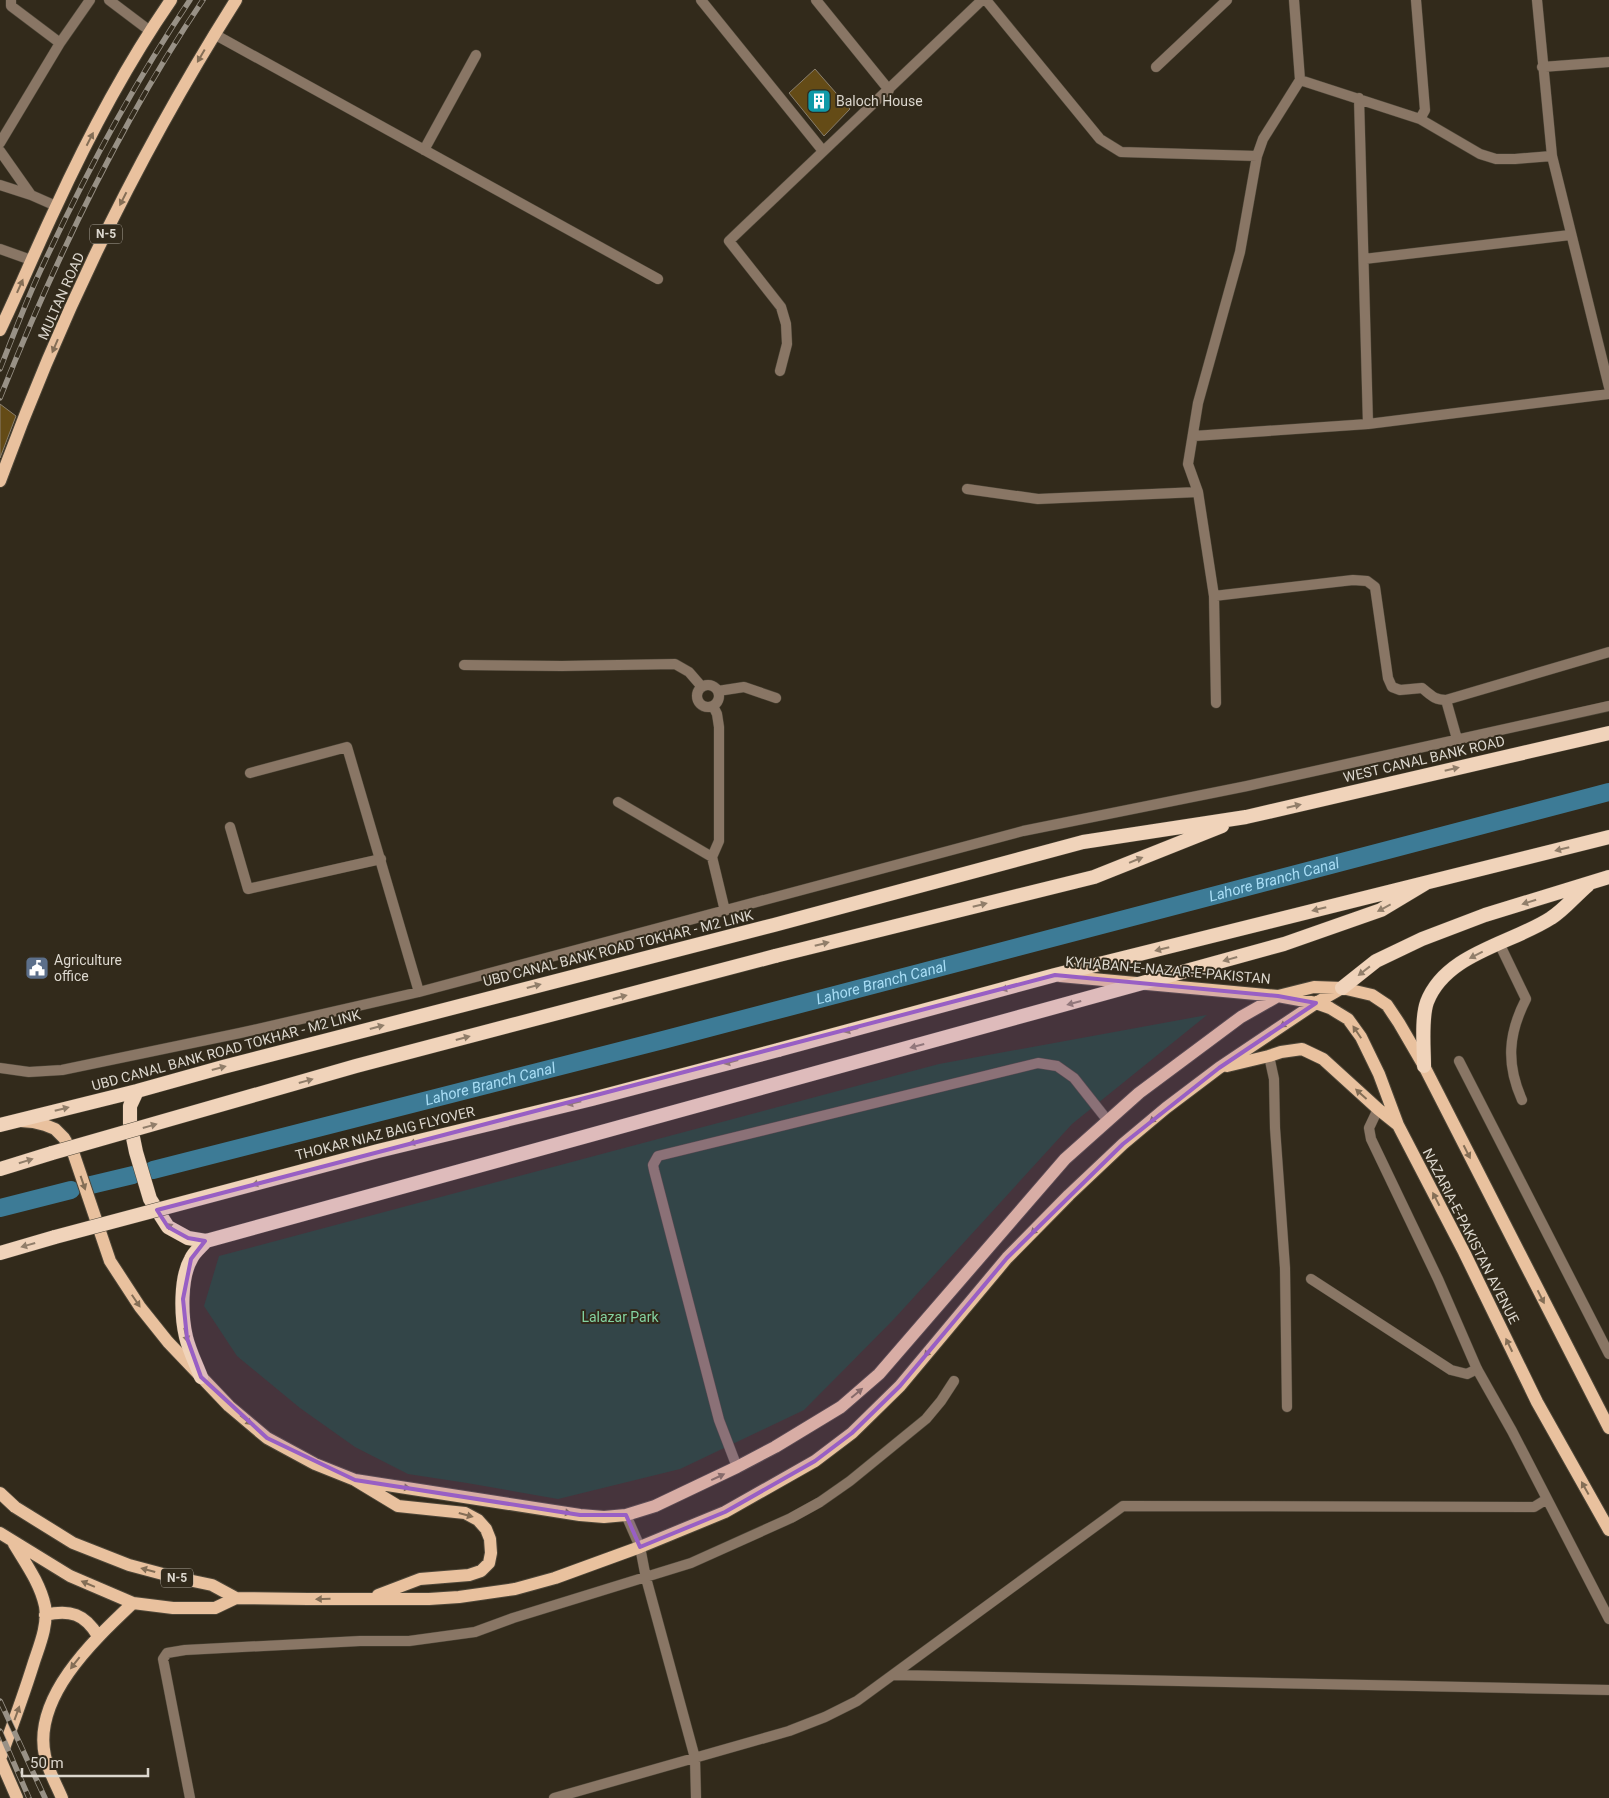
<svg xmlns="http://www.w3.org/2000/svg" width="1609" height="1798" font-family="Roboto,sans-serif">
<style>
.green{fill:#1b3f2a}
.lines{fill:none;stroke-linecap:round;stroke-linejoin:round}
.canal{stroke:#3d7b96;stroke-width:18}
.building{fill:#644b16;stroke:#897f6e}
.service-casing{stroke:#4d4638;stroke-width:11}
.minor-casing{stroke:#4d4638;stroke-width:11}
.primary-casing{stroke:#4d4638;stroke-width:14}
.trunk-casing{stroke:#4d4638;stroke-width:15}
.service{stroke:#897665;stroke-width:10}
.minor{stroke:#897665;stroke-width:10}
.primary{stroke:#e9c19e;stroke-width:12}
.trunk{stroke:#f0d3ba;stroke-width:14}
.rail-casing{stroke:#989186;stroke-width:5.5}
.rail{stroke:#322a1b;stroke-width:4;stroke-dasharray:11;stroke-linecap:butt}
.trunk-bridge-casing{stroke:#4d4638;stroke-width:15;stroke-linecap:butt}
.trunk-bridge{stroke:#f0d3ba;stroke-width:14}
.oneway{fill:#846e56}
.oneway2{fill:#917e6a}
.marked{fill:#985fc4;fill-opacity:0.2;stroke:#985fc4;stroke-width:4;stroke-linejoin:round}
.labels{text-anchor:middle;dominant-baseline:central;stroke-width:4;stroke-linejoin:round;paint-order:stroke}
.shield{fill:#322a1b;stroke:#a9a398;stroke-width:1}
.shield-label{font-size:12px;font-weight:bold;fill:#dcd7ce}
.poi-label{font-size:14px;fill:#dcd7ce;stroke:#322a1b;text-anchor:start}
.street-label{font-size:14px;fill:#dcd7ce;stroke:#322a1b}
.park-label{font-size:14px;fill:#84d3a1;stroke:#322a1b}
.water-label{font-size:15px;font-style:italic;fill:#a8ddf5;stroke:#322a1b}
</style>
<rect width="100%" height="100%" fill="#322a1b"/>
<!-- green -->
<path class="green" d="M1207,1015L1072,1124L894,1319L804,1410L680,1469L558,1499L467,1483L408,1474L355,1447L300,1408L237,1356L204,1306L219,1256L939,1064Z"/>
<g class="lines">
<!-- canal -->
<g class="canal">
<path id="s1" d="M153,1170L663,1040L1609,792"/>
<path d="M91,1185L133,1175"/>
<path d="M0,1208L71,1190"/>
</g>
</g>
<!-- building -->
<path class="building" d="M815,69L850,109L824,136L789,93Z
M0,404L16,416L0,458Z"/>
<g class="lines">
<!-- service casing -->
<g class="service-casing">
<path id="service" d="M230,827L248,889L381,859
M1499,943L1526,999C1508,1034 1506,1064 1522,1100
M1269,1056L1274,1079L1275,1128L1285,1268L1287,1407
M1311,1279L1451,1370L1467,1374L1477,1369
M737,1467L719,1420L654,1170L653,1165L658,1156L1038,1063L1057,1066L1074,1078L1108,1121"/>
</g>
<!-- minor casing -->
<g class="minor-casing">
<path id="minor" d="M11,0V6L60,43
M109,0L150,31
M701,0L823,151
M816,0L889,90
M986,0L1100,139L1121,152L1257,156
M1416,0L1425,110L1420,119
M1537,0L1552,156L1609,387
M214,34L658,279
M1156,67L1227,0
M1542,67L1609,62
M1300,80L1420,119L1480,154L1496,159H1515L1552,156
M1359,98L1368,424
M0,143L60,43L90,0
M424,150L476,55
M0,151L31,195L56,206
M0,185L31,195
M0,249L31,260
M1364,259L1570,235
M780,371L787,344L786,324L781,307L729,241L982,0
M1194,436L1368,424L1609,394
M967,489L1038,499L1198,492
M1214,596L1353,580L1367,581L1375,587L1388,678L1392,687L1400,690L1422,688C1431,695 1434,700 1446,700L1609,652
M464,665L562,666L675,664L689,672L702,687
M697 696a11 11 0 1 1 22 0a11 11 0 1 1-22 0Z
M718,691L744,687L776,698
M1446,700L1457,739
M1216,703L1214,596L1198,492L1188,464L1198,403L1240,252L1257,156L1263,139L1300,80L1294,0
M713,706L717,714L719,727V841L712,857L725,911
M250,773L347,747L419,992
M618,802L712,857
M1459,1061L1609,1354
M0,1068L29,1072L62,1070L240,1033L419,992L1023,831L1247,786L1609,706
M1378,1109L1369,1128L1371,1139L1438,1279L1477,1369L1512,1431L1609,1619
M626,1515L640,1547L646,1578L695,1758L696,1798
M893,1675L1609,1690
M190,1798L163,1659L167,1653L185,1650L360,1641H409L475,1632L513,1618L691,1563L791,1518L820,1502L850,1481L926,1419L941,1401L954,1381
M554,1798L789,1731L825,1717L857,1701L1123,1506L1534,1507L1547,1499"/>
</g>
<!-- primary casing -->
<g class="primary-casing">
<path id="primary" d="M0,330C19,290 36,249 55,209C88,137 126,65 171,0
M0,481C61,314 141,150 236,0
M1060,976L1278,996L1316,1003L1330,1008L1348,1019L1361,1037L1379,1074L1398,1125L1464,1252L1537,1402L1609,1530
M1227,1066L1269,1056L1281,1052L1302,1049L1323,1059L1378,1109L1398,1125
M21,1121L33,1122L45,1125L55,1129L64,1138L74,1155L110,1261L140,1307L168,1342L229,1406L267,1438L315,1464L355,1480L398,1506L465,1513L478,1520L486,1529L490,1539L491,1553L489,1563L481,1571L469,1575L420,1579L378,1595
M355,1480L580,1515L604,1517L626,1515L655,1506L737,1467L775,1447L841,1407L879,1374L1065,1159L1139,1093L1241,1017L1278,996L1314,987L1342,988L1372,995L1387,1005L1399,1023L1424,1066L1609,1428
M0,1493L15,1507L73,1543L129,1565L174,1577L212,1585L236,1598L308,1599H429L459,1597L515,1589L555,1578L640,1547L725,1512L815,1461L852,1433L900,1386L1007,1258L1069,1195L1123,1144L1166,1108L1219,1068L1316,1003L1342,988
M0,1533L70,1576L133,1603L173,1608H215L236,1598
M45,1615C70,1609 85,1614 98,1636
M0,1759C12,1727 24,1694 34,1662C40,1644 48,1625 45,1606C40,1583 26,1564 14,1544
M0,1759L17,1798
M62,1798C56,1784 48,1770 45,1756C32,1697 95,1639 133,1603"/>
</g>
<!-- trunk casing -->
<g class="trunk-casing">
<path id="trunk" d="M775,956L1094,877L1222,826
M1342,988L1376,961L1422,939L1485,915L1609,877
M778,1050L1055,975L1609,837
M1424,1066C1424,1048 1421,1019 1427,1002C1446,953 1511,944 1551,918C1564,910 1576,895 1588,885
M137,1091L130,1106V1123L136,1152L150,1199L168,1227L188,1238L206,1241L1284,944L1381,910L1426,883
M0,1125L137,1091L223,1067L774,925L1083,842L1246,817L1609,733
M0,1169L52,1153
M0,1253L55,1237
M201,1377C196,1364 189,1350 186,1337C181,1316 180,1278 191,1259C194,1252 201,1247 206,1241"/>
</g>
<!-- service -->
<use href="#service" class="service"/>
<!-- minor -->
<use href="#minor" class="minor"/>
<!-- primary -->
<use href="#primary" class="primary"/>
<!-- trunk -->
<use href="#trunk" class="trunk"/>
<!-- rail casing -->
<g class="rail-casing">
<path id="rail" d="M0,369C14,334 27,298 44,263C86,173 134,83 190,0
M0,398C55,260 120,123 203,0
M0,1701L45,1798
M0,1731L29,1798"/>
</g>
<!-- rail -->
<use href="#rail" class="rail"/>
<!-- trunk-bridge casing -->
<g class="trunk-bridge-casing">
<path id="trunk-bridge" d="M52,1153L356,1066L775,956
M55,1237L378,1151L592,1099L778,1050"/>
</g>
<!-- trunk-bridge -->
<use href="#trunk-bridge" class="trunk-bridge"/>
</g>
<!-- one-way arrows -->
<defs><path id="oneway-solid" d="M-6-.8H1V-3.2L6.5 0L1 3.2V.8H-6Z" transform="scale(1.25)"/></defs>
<g class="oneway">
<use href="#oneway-solid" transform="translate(201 56) rotate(120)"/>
<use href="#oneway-solid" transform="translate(90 139) rotate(-63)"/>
<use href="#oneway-solid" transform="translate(123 199) rotate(117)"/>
<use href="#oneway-solid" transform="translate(20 286) rotate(-66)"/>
<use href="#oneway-solid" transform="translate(55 346) rotate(113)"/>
<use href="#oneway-solid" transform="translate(1286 1023) rotate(146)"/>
<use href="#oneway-solid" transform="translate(1357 1032) rotate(-124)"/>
<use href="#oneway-solid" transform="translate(1361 1094) rotate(-138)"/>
<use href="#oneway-solid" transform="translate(1155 1118) rotate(140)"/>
<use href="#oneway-solid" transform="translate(1467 1152) rotate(63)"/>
<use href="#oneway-solid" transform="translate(83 1183) rotate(71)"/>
<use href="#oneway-solid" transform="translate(1436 1199) rotate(-117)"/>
<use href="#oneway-solid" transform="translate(1036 1229) rotate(134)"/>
<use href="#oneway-solid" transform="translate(1541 1297) rotate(63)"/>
<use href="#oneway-solid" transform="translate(136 1301) rotate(56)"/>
<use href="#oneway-solid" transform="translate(1509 1345) rotate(-116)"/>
<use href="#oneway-solid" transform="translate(929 1351) rotate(130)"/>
<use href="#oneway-solid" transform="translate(857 1393) rotate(-40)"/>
<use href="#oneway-solid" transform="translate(246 1420) rotate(39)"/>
<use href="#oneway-solid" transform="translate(718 1477) rotate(-25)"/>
<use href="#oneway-solid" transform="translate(403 1487) rotate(8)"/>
<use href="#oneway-solid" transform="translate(1585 1488) rotate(-119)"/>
<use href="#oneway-solid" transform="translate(564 1512) rotate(10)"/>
<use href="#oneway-solid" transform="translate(466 1515) rotate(15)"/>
<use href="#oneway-solid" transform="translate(148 1570) rotate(-165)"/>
<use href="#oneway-solid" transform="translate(88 1584) rotate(-157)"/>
<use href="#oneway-solid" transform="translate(323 1599) rotate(179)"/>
<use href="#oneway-solid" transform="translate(75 1663) rotate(128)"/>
<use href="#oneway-solid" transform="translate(17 1713) rotate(-70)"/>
</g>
<g class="oneway2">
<use href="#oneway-solid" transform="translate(1452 769) rotate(-13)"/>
<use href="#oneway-solid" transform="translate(1294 806) rotate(-13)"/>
<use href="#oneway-solid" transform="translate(1562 849) rotate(166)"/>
<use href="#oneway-solid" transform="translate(1136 860) rotate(-22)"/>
<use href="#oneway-solid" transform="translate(1529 902) rotate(163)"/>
<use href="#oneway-solid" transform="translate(980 905) rotate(-14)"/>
<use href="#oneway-solid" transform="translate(1384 908) rotate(152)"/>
<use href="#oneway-solid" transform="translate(1319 909) rotate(166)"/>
<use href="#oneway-solid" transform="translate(822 944) rotate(-14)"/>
<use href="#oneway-solid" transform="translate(1162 949) rotate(166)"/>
<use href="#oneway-solid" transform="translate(1476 955) rotate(153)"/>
<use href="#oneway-solid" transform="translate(1230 959) rotate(164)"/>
<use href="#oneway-solid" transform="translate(1364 971) rotate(142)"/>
<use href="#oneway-solid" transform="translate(534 986) rotate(-15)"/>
<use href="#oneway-solid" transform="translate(1008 988) rotate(165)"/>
<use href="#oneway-solid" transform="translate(620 997) rotate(-15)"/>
<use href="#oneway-solid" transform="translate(1074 1003) rotate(165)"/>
<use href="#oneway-solid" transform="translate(377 1027) rotate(-15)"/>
<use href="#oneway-solid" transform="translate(851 1030) rotate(164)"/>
<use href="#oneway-solid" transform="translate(463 1038) rotate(-15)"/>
<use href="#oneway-solid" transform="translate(917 1046) rotate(165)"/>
<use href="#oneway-solid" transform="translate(731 1062) rotate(165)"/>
<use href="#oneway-solid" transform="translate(219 1068) rotate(-15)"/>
<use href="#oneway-solid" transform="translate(306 1081) rotate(-16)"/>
<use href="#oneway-solid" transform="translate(574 1103) rotate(166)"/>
<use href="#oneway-solid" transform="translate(62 1109) rotate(-14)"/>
<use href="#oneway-solid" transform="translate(150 1126) rotate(-16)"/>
<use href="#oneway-solid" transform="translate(416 1142) rotate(166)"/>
<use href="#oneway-solid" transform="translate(26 1161) rotate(-17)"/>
<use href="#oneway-solid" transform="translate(259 1183) rotate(165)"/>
<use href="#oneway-solid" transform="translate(172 1228) rotate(-141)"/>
<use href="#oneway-solid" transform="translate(28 1245) rotate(164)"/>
<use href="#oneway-solid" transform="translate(186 1335) rotate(76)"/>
</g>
<!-- marked area -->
<path class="marked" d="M1055,975L1278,996L1316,1003L1219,1068L1123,1144L1007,1258L900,1386L852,1433L815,1461L725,1512L640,1547L626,1515H580L355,1480L267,1438L201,1377L187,1338L183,1299L191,1259L205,1241L188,1238L168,1227L157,1210Z"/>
<!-- icons -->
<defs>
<g id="building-square" transform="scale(1.25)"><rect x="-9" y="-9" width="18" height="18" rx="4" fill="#0f9aa8" stroke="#322a1b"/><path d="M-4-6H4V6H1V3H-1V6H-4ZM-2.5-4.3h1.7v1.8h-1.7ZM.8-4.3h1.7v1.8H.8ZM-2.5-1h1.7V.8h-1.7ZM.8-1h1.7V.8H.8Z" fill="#fff"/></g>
<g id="civic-square" transform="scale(1.25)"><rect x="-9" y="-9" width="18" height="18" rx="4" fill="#5c6f8a" stroke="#322a1b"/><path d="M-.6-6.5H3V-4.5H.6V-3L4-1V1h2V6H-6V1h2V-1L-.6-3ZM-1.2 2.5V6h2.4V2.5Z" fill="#fff"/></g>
</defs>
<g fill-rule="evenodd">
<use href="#building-square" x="819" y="101"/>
<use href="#civic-square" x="37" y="968"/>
</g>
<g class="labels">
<!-- shield labels -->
<g class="shield">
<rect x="90" y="224.5" width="32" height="19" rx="4"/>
<rect x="161" y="1568.5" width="32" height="19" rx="4"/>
</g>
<g class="shield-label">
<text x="106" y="234">N-5</text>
<text x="177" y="1578">N-5</text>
</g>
<!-- poi labels -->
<g class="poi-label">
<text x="836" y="101">Baloch House</text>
<text x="54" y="960">Agriculture<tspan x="54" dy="16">office</tspan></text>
</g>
<!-- street labels -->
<g class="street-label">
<text transform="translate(61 296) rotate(-66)">MULTAN ROAD</text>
<text transform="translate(1424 759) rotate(-13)">WEST CANAL BANK ROAD</text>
<text transform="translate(618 948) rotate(-14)">UBD CANAL BANK ROAD TOKHAR - M2 LINK</text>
<text transform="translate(1168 970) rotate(5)">KYHABAN-E-NAZAR-E-PAKISTAN</text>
<text transform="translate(226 1050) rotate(-15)">UBD CANAL BANK ROAD TOKHAR - M2 LINK</text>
<text transform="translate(385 1133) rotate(-14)">THOKAR NIAZ BAIG FLYOVER</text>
<text transform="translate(1471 1236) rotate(63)">NAZARIA-E-PAKISTAN AVENUE</text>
</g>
<!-- park labels -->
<g class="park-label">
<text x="620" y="1317">Lalazar Park</text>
</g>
<!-- water labels -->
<g class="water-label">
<text stroke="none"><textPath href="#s1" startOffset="1158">Lahore Branch Canal</textPath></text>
<text stroke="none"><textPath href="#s1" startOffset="752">Lahore Branch Canal</textPath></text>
<text stroke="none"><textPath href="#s1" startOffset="348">Lahore Branch Canal</textPath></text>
</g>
</g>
<!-- scale -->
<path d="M22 1768v8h126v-8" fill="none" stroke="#dcd7ce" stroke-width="2.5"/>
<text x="30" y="1768" font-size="15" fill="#dcd7ce" stroke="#322a1b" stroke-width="4" paint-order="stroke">50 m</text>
</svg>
